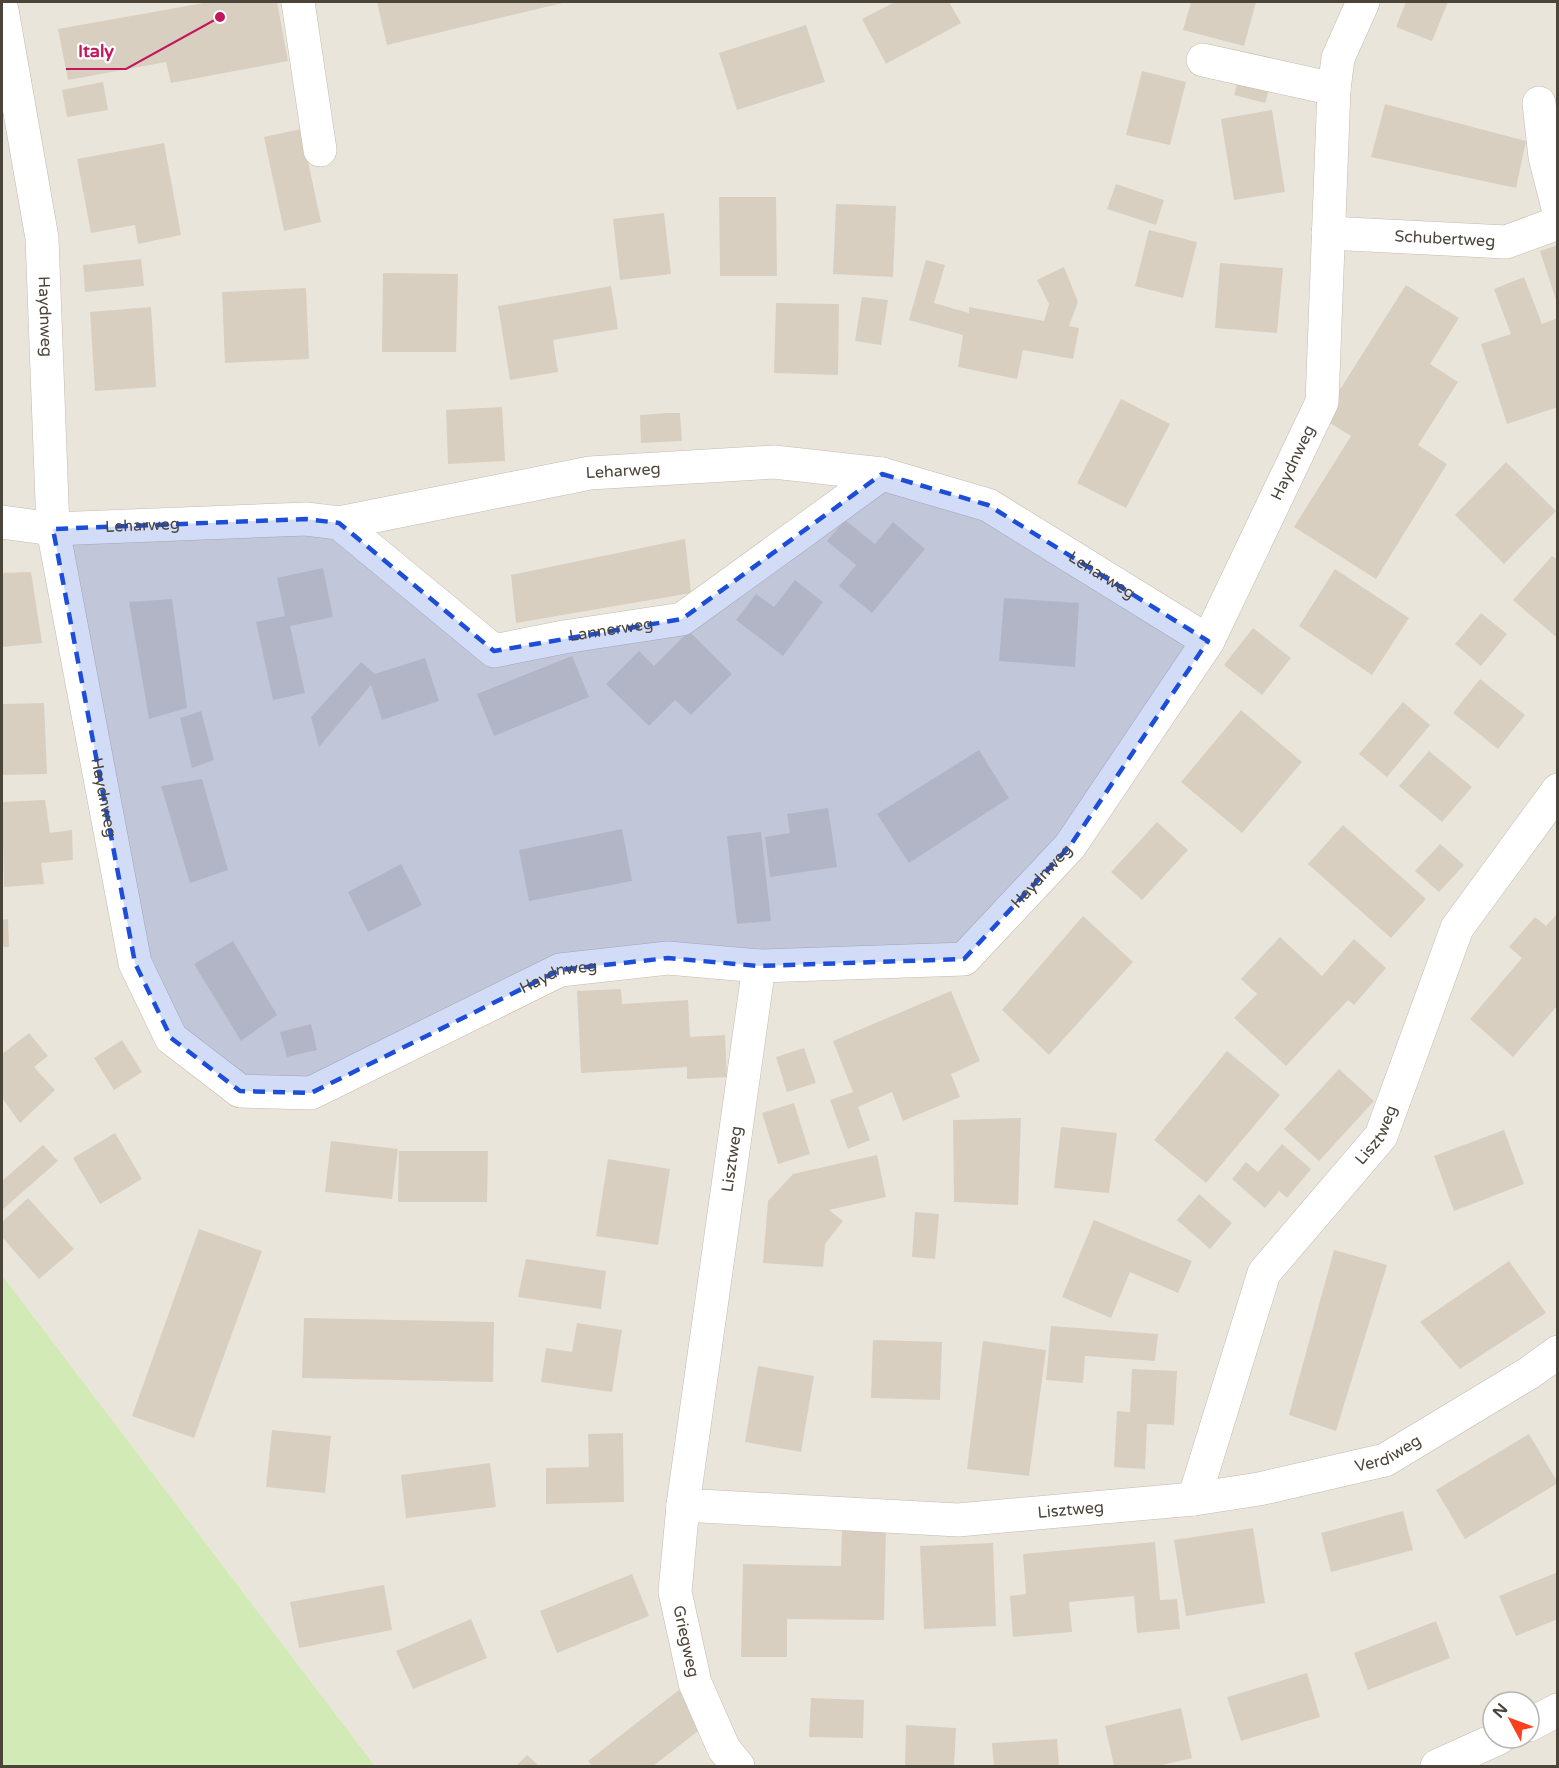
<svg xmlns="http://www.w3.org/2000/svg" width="1559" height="1768" font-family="'Varela Round',sans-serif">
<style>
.residential{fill:#eae5da;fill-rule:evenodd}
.green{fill:#d2eab5}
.building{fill:#d8cfc1}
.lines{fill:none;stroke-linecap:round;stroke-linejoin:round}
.minor-casing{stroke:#c2bbae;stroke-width:34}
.minor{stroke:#fff;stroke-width:33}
.marked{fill:#1d4ed8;fill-opacity:0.2;stroke:#1d4ed8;stroke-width:4.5;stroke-dasharray:12 8;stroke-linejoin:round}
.labels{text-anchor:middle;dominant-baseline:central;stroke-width:4.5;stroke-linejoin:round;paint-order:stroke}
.street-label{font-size:16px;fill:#4b4439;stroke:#fff}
.leader{fill:none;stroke:#c2185b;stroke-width:2}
.callout-dot{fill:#c2185b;stroke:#fff;stroke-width:2}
.callout-label{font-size:18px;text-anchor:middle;font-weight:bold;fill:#c2185b;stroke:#fff;stroke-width:4.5;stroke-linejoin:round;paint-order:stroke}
</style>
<rect width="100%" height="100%" fill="#f6f3ec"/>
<!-- residential -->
<path class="residential" d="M2,2H1557V1766H375L2,1275ZM1493,1702H1529V1738H1493Z"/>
<!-- green -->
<path class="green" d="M2,1275L375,1766H2Z"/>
<!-- building -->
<path class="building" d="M209,2H277L288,61L171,83L166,62L68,80L58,29Z
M377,2H567L387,45Z
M895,2H949L961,23L886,64L862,19Z
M1191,2H1256L1244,46L1183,30Z
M1406,2H1448L1432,41L1396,27Z
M806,25L825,82L737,110L719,53Z
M1142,71L1186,82L1170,145L1126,135Z
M1239,76L1271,84L1265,103L1234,95Z
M103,82L108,110L67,117L62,90Z
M1385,104L1526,141L1516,188L1371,157Z
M1272,110L1285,192L1234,200L1221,119Z
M301,129L321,222L284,231L264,137Z
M164,143L181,235L138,244L135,225L91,233L77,159Z
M1116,184L1164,200L1156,225L1107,209Z
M719,197H776L777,276H720Z
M836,204L896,206L893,277L833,274Z
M664,213L671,274L620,280L613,219Z
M1149,230L1197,242L1183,298L1135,286Z
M1558,245V303H1557L1540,251Z
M141,259L144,286L85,292L83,265Z
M926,260L945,265L934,303L969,313V307L1044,321L1049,304L1037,280L1064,267L1078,302L1069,326L1079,328L1073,359L1023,350L1017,379L958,367L963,335L909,320Z
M1220,263L1283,268L1277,333L1215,328Z
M383,273L458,274L456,352H382Z
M1524,277L1542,324L1558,318V407L1507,424L1481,344L1511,334L1494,289Z
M1406,285L1459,318L1430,364L1458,382L1418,445L1447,464L1376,579L1294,527L1351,436L1322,418Z
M611,286L618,329L553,340L558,372L510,380L498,306Z
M306,288L309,359L225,363L222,292Z
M862,297L888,300L881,345L855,341Z
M776,303L839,304L838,375L774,373Z
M151,307L156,387L95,391L90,312Z
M1121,399L1170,424L1126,508L1077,483Z
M502,407L505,461L448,464L446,410Z
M668,413H680L682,441L641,443L640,415Z
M1506,462L1556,511L1504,564L1455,515Z
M845,520L875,544L893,522L925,549L872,613L839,586L856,565L827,541Z
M685,539L691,593L516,623L511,575Z
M1552,556L1558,560V634L1555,636L1513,600Z
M323,568L333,617L290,626L305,693L273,700L256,622L285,616L277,578Z
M1335,569L1409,618L1372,675L1299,626Z
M31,572L42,643L2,647V573Z
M795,580L823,602L783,656L736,620L756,594L774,607Z
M1004,598L1079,603L1075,667L999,661Z
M172,599L187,708L149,719L129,602Z
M1481,613L1507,634L1481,666L1455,644Z
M1253,628L1291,658L1262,695L1224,665Z
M689,631L732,674L691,715L675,700L649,726L606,684L639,651L654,666Z
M572,656L589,697L494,736L477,694Z
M425,658L439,701L382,720L371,685L319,747L311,717L361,662L375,674Z
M1480,679L1525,715L1498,749L1453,713Z
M1403,702L1430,725L1387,777L1359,754Z
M44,703L47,774L2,775V704Z
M1241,710L1302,762L1242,833L1181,782Z
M201,711L214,760L192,768L180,718Z
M979,750L1009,798L909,863L877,814Z
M1429,751L1472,787L1442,822L1399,786Z
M202,779L228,870L190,883L161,786Z
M45,800L50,833L72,830L73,860L41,863L44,884L4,887L2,802Z
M828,808L837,867L770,877L765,837L790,833L787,814Z
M1157,822L1188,850L1142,900L1111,872Z
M1343,825L1426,899L1391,938L1308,864Z
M622,829L632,881L529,901L519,850Z
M761,832L771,921L737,924L727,836Z
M1440,844L1464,865L1439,892L1415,871Z
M401,864L422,905L368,932L348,892Z
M1558,913V1005L1513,1057L1470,1019L1522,958L1509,947L1535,917L1546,926Z
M1083,916L1133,962L1049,1055L1002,1010Z
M8,919L9,947H2V920Z
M1280,937L1322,976L1354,939L1386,968L1354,1005L1348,1000L1286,1066L1234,1018L1257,994L1241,979Z
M233,941L277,1015L241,1041L194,964Z
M621,989L622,1004L688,1000L690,1037L725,1035L727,1077L687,1079V1067L581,1073L577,991Z
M951,991L980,1061L951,1074L960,1097L903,1121L892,1092L858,1107L870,1140L848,1149L830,1100L853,1092L833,1041Z
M311,1024L317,1050L287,1057L280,1032Z
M29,1033L48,1056L34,1067L55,1090L20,1123L2,1098V1054Z
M122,1040L142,1072L114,1090L94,1058Z
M804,1048L816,1083L787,1092L776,1057Z
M1227,1051L1280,1095L1206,1183L1154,1140Z
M1339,1069L1374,1101L1319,1161L1284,1129Z
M794,1103L810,1154L778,1164L762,1113Z
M1021,1118L1018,1205L954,1202L953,1120Z
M1061,1127L1117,1133L1109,1193L1054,1188Z
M1504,1130L1524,1184L1454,1211L1434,1156Z
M115,1133L142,1179L100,1204L73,1158Z
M331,1141L398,1149L392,1199L325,1192Z
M1282,1144L1311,1169L1287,1198L1279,1191L1265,1208L1232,1179L1246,1162L1258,1172Z
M43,1145L58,1161L2,1210V1181Z
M399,1151H488L487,1202H398Z
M877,1155L886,1197L829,1210L843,1221L825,1244L823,1267L763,1263L768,1201L793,1174Z
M608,1159L670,1169L658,1245L596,1236Z
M1199,1194L1232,1223L1210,1249L1177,1220Z
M28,1198L74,1249L39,1279L2,1237V1222Z
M915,1212L939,1214L935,1259L912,1257Z
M1094,1220L1192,1261L1178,1293L1130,1272L1111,1318L1062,1297Z
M199,1229L262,1251L194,1438L132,1416Z
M1334,1250L1387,1265L1336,1431L1289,1415Z
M526,1259L606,1271L601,1309L518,1297Z
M1509,1261L1546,1313L1460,1369L1420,1322Z
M304,1318L494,1322L493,1382L302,1378Z
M577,1323L622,1330L612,1392L541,1382L546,1348L572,1352Z
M1051,1326L1158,1334L1155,1361L1085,1356L1083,1383L1046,1380Z
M873,1340L942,1342L940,1400L871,1398Z
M983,1341L1046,1350L1029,1476L967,1469Z
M758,1366L814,1376L801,1452L745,1442Z
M1132,1369L1177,1371L1174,1425L1147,1424L1145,1469L1114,1467L1117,1411L1130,1412Z
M272,1430L331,1436L325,1493L266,1487Z
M623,1433L624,1502L546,1504V1468L589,1467L588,1434Z
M1529,1434L1558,1483L1465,1539L1436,1490Z
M490,1463L496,1507L406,1518L401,1475Z
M1403,1511L1413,1550L1331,1572L1321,1533Z
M1253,1528L1265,1603L1186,1616L1174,1540Z
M842,1530H886L884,1620L787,1619V1657H741L743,1564L841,1566Z
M1155,1542L1160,1600L1177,1599L1180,1629L1137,1633L1134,1596L1069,1602L1072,1632L1013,1637L1010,1596L1026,1594L1023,1554Z
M993,1543L996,1626L924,1629L920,1546Z
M1558,1572V1619L1516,1636L1499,1596Z
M632,1574L649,1616L557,1653L540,1611Z
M384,1585L392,1630L299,1648L290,1602Z
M471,1619L487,1658L413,1689L396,1651Z
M1436,1621L1450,1658L1368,1690L1354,1653Z
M1307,1673L1320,1717L1241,1741L1227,1697Z
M679,1690L706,1725L653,1766H592L588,1761Z
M811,1698L864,1700L863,1738L809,1737Z
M1181,1708L1192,1758L1158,1766H1114L1105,1726Z
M906,1725L956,1728L954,1766H905Z
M1057,1739L1059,1766H994L992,1743Z
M527,1755L539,1766H516Z"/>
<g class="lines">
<!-- minor casing -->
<g class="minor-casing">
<g id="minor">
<path d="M298,2L320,150"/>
<path id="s1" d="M2,10L42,238L53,529L135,963L171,1038L240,1091L311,1093L560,970L668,958L759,966L964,959L1070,846L1208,641L1322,402L1334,89L1338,58L1363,2"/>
<path d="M1203,60L1334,89"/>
<path d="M1539,103L1545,157L1558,208"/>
<path id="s2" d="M1328,233L1506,242L1558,223"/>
<path id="s3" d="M2,522L53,529L306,519L339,523L590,473L774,462L882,474L988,505L1208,641"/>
<path id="s4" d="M339,523L494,651L564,637L682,619L882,474"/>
<path id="s5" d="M759,966L683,1505L958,1520L1194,1499L1264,1273L1381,1136L1457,928L1558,790"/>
<path id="s6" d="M1194,1499L1259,1489L1385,1460L1529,1373L1558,1352"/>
<path id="s7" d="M683,1505L675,1592L695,1683L724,1749L738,1766"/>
<path d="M1529,1725L1558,1710"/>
<path d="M1437,1766L1499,1738"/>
</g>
</g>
<!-- minor -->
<use href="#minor" class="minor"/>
</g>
<!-- marked area -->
<path class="marked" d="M882,474L988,505L1208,641L1070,846L964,959L759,966L668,958L560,970L311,1093L240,1091L171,1038L135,963L53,529L306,519L339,523L494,651L682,619Z"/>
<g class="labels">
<!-- street labels -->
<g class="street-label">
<text stroke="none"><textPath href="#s2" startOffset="117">Schubertweg</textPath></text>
<text stroke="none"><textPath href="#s1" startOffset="310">Haydnweg</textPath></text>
<text stroke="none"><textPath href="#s1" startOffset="2488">Haydnweg</textPath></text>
<text stroke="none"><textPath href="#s3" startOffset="627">Leharweg</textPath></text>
<text stroke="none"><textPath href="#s3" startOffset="141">Leharweg</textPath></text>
<text stroke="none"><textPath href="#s3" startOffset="1131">Leharweg</textPath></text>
<text stroke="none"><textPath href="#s4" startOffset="320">Lannerweg</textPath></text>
<text stroke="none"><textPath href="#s1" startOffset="796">Haydnweg</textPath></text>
<text stroke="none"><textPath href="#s1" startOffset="2002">Haydnweg</textPath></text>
<text stroke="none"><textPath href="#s1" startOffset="1480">Haydnweg</textPath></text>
<text stroke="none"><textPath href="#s5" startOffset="1472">Lisztweg</textPath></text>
<text transform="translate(732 1159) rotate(-82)">Lisztweg</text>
<text stroke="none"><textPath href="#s6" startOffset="200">Verdiweg</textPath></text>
<text stroke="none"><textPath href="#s5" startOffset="933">Lisztweg</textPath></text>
<text stroke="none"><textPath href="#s7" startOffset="138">Griegweg</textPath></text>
</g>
</g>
<!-- callouts -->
<path class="leader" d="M220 17L126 69H66"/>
<circle class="callout-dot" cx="220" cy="17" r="6"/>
<g class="callout-label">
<text x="96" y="57">Italy</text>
</g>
<!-- border -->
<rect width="1559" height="1768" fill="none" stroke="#4b4439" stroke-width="6"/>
<!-- north arrow -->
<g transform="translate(1511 1720) rotate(311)"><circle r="28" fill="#ffffff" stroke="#b7b4b0" stroke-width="1.5"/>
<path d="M0-4.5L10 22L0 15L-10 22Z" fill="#fc3f1d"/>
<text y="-9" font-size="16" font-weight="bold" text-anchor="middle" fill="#4b4439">N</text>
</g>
</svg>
